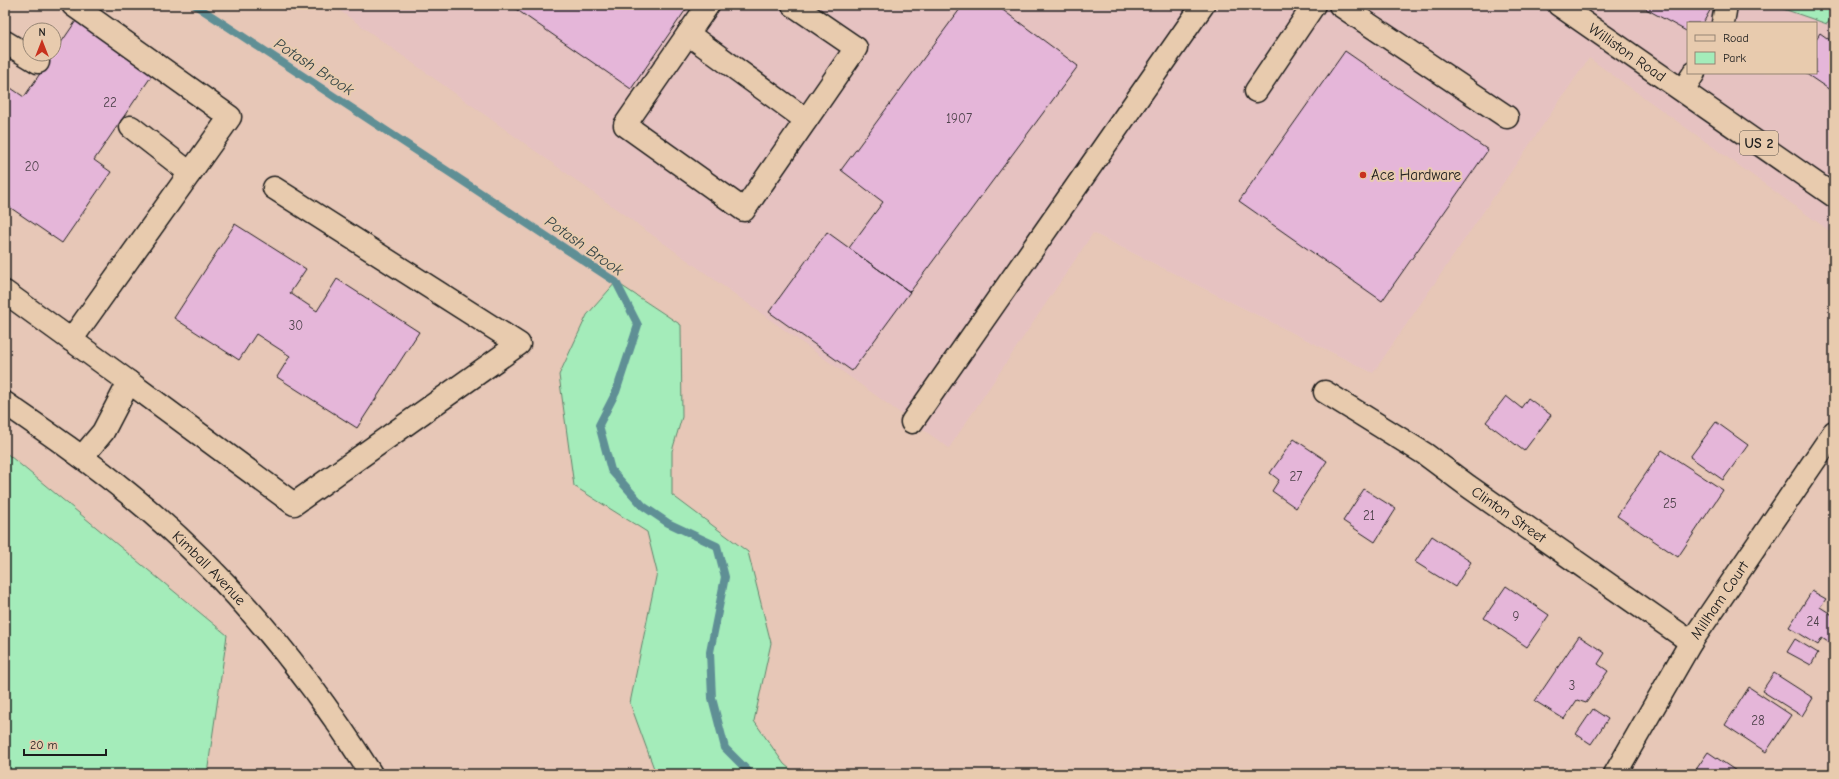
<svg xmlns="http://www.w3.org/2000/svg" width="1839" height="779" font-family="'Comic Neue',sans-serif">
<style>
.built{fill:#e6c2c1;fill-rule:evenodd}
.green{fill:#a4ecba;stroke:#60846b}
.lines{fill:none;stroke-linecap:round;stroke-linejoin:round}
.stream{stroke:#5f8f95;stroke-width:8}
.building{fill:#e5b6d9;stroke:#1c1c1c}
.minor-casing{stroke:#1c1c1c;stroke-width:25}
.major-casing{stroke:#1c1c1c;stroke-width:25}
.minor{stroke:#e8cbae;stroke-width:22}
.major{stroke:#e8cbae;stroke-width:22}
.poi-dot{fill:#c8321e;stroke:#e8cbae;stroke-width:1.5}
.labels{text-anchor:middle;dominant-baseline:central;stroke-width:4;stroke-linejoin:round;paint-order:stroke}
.number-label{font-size:13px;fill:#4e424b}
.shield{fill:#e8cbae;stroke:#595048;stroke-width:1}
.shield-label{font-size:14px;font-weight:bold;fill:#1c1c1c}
.street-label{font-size:15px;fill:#1c1c1c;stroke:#e8cbae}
.poi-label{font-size:15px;fill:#1c1c1c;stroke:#e8cbae;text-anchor:start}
.water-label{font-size:16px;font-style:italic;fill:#324244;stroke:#e8cbae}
</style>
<rect width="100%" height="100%" fill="#e7c7b7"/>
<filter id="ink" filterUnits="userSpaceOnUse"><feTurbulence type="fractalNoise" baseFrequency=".025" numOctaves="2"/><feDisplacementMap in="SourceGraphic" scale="8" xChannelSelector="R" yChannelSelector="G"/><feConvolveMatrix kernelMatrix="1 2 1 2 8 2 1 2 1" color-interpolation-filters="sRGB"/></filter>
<g filter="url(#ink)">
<!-- built -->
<path class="built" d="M332,5H1834V234L1589,58L1373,373L1093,233L949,448ZM1688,23H1816V73H1688Z"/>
<!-- green -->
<path class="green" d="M1772,5H1834V14L1827,24Z
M616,282L681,325L682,417L672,451V495L748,552L771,643L754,721L784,764L796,774H656L630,703L657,572L647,532L574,486L559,375L587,315Z
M5,452L227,635L207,774H5Z"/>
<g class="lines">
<!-- stream -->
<path class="stream" d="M195,5L616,282L638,325L616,392L599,425L611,470L643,506L668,523L717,546L725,577L710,652L712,698L725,748L751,774"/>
</g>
<!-- building -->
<path class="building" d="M510,5H689L631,89Z
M963,5H996L1078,66L910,292L849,248L883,202L841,170Z
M1648,5H1713L1703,23H1688V32L1646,9Z
M80,15L157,68L94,160L111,172L62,243L5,204V84L24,97Z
M1820,33L1834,43V84L1830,90L1805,73H1816V39Z
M1345,51L1488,150L1382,301L1239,201Z
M235,224L306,269L290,293L317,311L337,279L419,332L357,428L277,377L290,356L256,334L239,360L174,318Z
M827,232L910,292L852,371L769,312Z
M1506,396L1521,408L1528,398L1551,415L1524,451L1486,422Z
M1716,422L1748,445L1723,480L1690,457Z
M1294,439L1327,461L1296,508L1272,491L1279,480L1270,473Z
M1662,450L1723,490L1678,557L1617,516Z
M1364,489L1396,509L1375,542L1343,521Z
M1432,536L1471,562L1455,587L1415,562Z
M1506,586L1549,615L1527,647L1484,618Z
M1812,591L1826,599L1820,607L1834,616V646L1822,638L1818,645L1789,627Z
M1579,636L1605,653L1598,664L1608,671L1586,703L1577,700L1564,719L1535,701Z
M1795,639L1818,653L1811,665L1787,652Z
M1774,673L1813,698L1802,716L1762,691Z
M1749,687L1791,715L1766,752L1725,725Z
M1593,709L1608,719L1591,744L1576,734Z
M1708,752L1739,773L1738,774H1693Z"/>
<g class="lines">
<!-- minor casing -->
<g class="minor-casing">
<g id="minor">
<path d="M708,5L625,125L744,210L856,48L793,5"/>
<path d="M1340,5L1507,117"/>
<path d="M1723,23L1726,5"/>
<path d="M688,34L806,120"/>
<path d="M5,42L38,62"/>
<path d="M1683,90L1694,73"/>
<path d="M1256,91L1314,5"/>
<path d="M131,127L190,173"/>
<path d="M5,292L129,382L103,432L82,457"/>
<path d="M71,340L230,117L73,5"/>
<path d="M129,382L294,504L519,344L274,188"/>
<path id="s1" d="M1325,392L1425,454L1468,486L1691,642"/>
<path d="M912,422L1203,5"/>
<path id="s2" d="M1615,774L1691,642L1834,432"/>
</g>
</g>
<!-- major casing -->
<g class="major-casing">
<g id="major">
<path id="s3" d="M1559,5L1834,196"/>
<path id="s4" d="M5,403C47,432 89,461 129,494C225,572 305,669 371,774"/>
</g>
</g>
<!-- minor -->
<use href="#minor" class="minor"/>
<!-- major -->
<use href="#major" class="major"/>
</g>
</g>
<!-- markers -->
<circle class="poi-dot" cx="1363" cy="175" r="4"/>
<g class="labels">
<!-- number labels -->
<g class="number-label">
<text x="110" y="102">22</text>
<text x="959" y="118">1907</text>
<text x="32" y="166">20</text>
<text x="296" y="325">30</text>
<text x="1296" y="476">27</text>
<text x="1670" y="503">25</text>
<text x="1369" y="515">21</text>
<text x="1516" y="616">9</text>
<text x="1813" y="621">24</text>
<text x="1572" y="685">3</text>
<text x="1758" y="720">28</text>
</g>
<!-- shield labels -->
<rect class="shield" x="1740" y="131" width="38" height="24" rx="3"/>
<g class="shield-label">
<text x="1759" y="143">US 2</text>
</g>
<!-- street labels -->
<g class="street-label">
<text stroke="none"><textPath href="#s3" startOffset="83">Williston Road</textPath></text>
<text stroke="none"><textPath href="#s1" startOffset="221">Clinton Street</textPath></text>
<text stroke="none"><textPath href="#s4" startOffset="263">Kimball Avenue</textPath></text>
<text stroke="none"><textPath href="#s2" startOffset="203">Millham Court</textPath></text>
</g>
<!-- poi labels -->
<g class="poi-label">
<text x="1371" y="175">Ace Hardware</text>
</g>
<!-- water labels -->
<g class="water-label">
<text transform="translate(314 67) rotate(33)">Potash Brook</text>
<text transform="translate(584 246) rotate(35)">Potash Brook</text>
</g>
</g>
<!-- margin -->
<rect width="1839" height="779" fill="none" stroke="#e8cbae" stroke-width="20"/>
<rect x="10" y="10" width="1819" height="759" fill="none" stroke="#1c1c1c" stroke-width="1.5" filter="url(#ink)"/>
<!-- legend -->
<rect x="1687" y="22" width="130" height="52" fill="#e8cbae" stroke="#968574"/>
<rect x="1695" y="35" width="20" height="6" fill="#e8cbae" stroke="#968574"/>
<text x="1723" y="42" font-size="12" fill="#1c1c1c">Road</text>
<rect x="1695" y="52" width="20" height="12" fill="#a4ecba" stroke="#968574"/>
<text x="1723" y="62" font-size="12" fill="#1c1c1c">Park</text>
<!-- north arrow -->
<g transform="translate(42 42)"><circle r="19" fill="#e8cbae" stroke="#968574"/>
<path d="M0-3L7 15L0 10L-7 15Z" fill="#c8321e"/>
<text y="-6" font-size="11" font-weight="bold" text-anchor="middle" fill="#1c1c1c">N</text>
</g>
<!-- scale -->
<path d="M24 749v6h82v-6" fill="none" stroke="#1c1c1c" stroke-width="2"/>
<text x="30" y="749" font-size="12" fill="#1c1c1c" stroke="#e8cbae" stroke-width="3" paint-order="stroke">20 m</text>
</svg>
